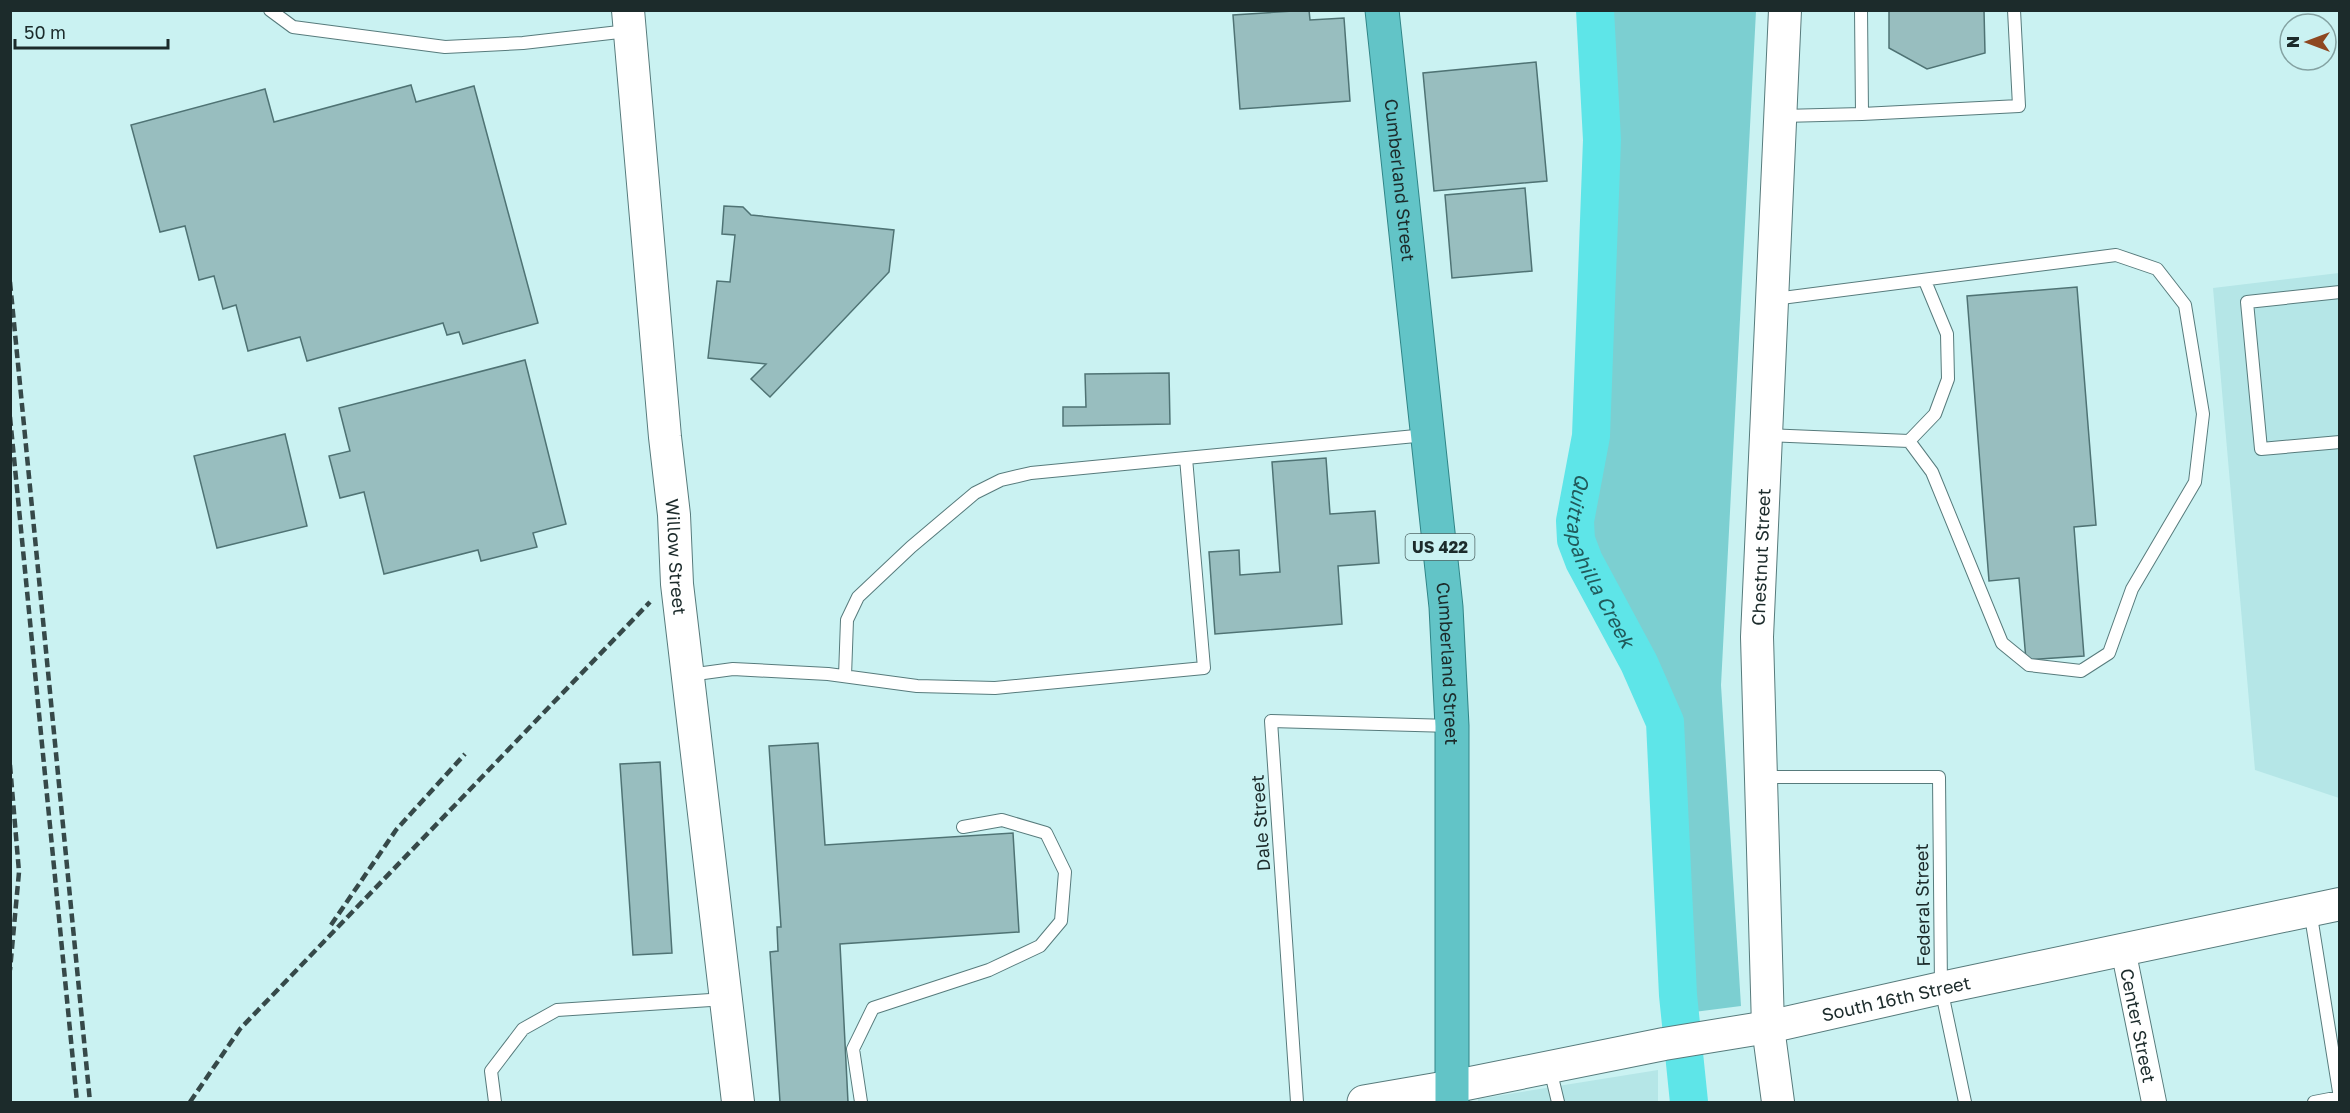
<svg xmlns="http://www.w3.org/2000/svg" width="2350" height="1113" font-family="'Golos Text',sans-serif">
<style>
.built{fill:#b5e6e7}
.green{fill:#7ccfd1}
.lines{fill:none;stroke-linecap:round;stroke-linejoin:round}
.river{stroke:#5ee5e8;stroke-width:38}
.building{fill:#98bebf;stroke:#4f7374;stroke-width:1.5}
.service-casing{stroke:#577b7c;stroke-width:14}
.minor-casing{stroke:#577b7c;stroke-width:26}
.tertiary-casing{stroke:#577b7c;stroke-width:34}
.secondary-casing{stroke:#577b7c;stroke-width:35}
.trunk-casing{stroke:#308587;stroke-width:35}
.service{stroke:#fff;stroke-width:12}
.minor{stroke:#fff;stroke-width:24}
.tertiary{stroke:#fff;stroke-width:32}
.secondary{stroke:#fff;stroke-width:33}
.trunk{stroke:#62c4c7;stroke-width:33}
.rail{stroke:#364949;stroke-width:4.5;stroke-dasharray:9 4.5;stroke-linecap:butt}
.labels{text-anchor:middle;dominant-baseline:central;stroke-width:6;stroke-linejoin:round;paint-order:stroke}
.shield{fill:#caf2f2;stroke:#506767;stroke-width:1.5}
.shield-label{font-size:16px;font-weight:bold;fill:#1c2b2b}
.street-label{font-size:18px;fill:#1c2b2b;stroke:#caf2f2}
.water-label{font-size:20px;font-style:italic;fill:#215a5b;stroke:#caf2f2}
</style>
<rect width="100%" height="100%" fill="#caf2f2"/>
<!-- built -->
<path class="built" d="M2339,273V798L2255,770L2213,288Z
M1658,1070V1102H1478V1099Z"/>
<!-- green -->
<path class="green" d="M1605,11H1756L1721,685L1741,1006L1694,1012L1678,719L1591,549L1586,526L1603,434L1614,129Z"/>
<g class="lines">
<!-- river -->
<path class="river" id="s1" d="M1595,10L1602,140L1591,436L1575,521L1576,540L1584,561L1639,663L1665,722L1678,995L1689,1102"/>
</g>
<!-- building -->
<path class="building" d="M1309,10L1310,20L1344,18L1350,101L1240,109L1233,15Z
M1889,10H1984L1985,53L1927,69L1889,48Z
M1536,62L1547,181L1434,191L1423,73Z
M411,85L416,102L474,86L538,323L463,344L459,332L447,335L443,323L307,361L300,337L248,351L236,305L223,309L214,276L199,280L185,226L160,232L131,125L265,89L274,122Z
M1525,188L1532,271L1452,278L1445,195Z
M724,206L743,207L751,215L894,230L889,272L770,397L751,379L766,364L708,358L717,281L730,282L735,235L722,234Z
M2077,287L2096,525L2074,527L2084,656L2026,660L2019,578L1989,581L1967,296Z
M525,360L566,524L533,533L537,547L481,561L478,550L384,574L364,492L340,498L329,456L350,451L339,408Z
M1169,373L1170,424L1063,426V407H1086L1085,374Z
M285,434L307,526L217,548L194,456Z
M1326,458L1330,514L1375,511L1379,563L1338,566L1342,624L1215,634L1209,552L1239,550L1240,575L1280,572L1272,462Z
M818,743L825,845L1013,833L1019,932L840,944L848,1102H780L770,952L778,951L777,927H781L769,746Z
M660,762L672,953L633,955L620,764Z"/>
<g class="lines">
<!-- service casing -->
<g class="service-casing">
<path id="service" d="M270,10L293,27L445,47L523,43L628,31
M1862,114L2019,106L2014,10
M1782,116L1862,114L1861,10
M2340,292L2247,302L2261,449L2340,442
M1768,435L1909,441L1932,472L2002,643L2029,665L2081,671L2109,653L2132,589L2195,482L2203,414L2185,305L2157,269L2116,255L1774,299
M1909,441L1935,414L1948,379L1947,334L1925,281
M689,675L733,669L828,674L917,686L995,688L1204,668L1186,458L1426,435
M845,676L847,620L858,597L911,547L975,493L1001,480L1031,473L1186,458
M1762,777H1939L1941,988L1965,1102
M2310,910L2340,1098
M1550,1069L1558,1102
M495,1102L491,1071L523,1029L557,1010L726,999
M861,1102L853,1049L873,1008L989,970L1040,946L1061,921L1065,872L1046,833L1002,820L963,827
M1297,1102L1271,721L1451,726
M2314,1102L2340,1097"/>
</g>
<!-- minor casing -->
<g class="minor-casing">
<g id="minor">
<path id="s2" d="M2123,949L2154,1102"/>
</g>
</g>
<!-- tertiary casing -->
<g class="tertiary-casing">
<g id="tertiary">
<path id="s3" d="M628,10L665,437L674,515L677,584L738,1102"/>
<path id="s4" d="M1451,1087L1664,1044L1768,1027L1941,988L2340,904"/>
<path id="s5" d="M1778,1102L1768,1027L1757,637L1785,10"/>
</g>
</g>
<!-- secondary casing -->
<g class="secondary-casing">
<path id="secondary" d="M1364,1102L1451,1087"/>
</g>
<!-- trunk casing -->
<g class="trunk-casing">
<g id="trunk">
<path id="s6" d="M1382,10L1446,607L1452,726V1102"/>
</g>
</g>
<!-- service -->
<use href="#service" class="service"/>
<!-- minor -->
<use href="#minor" class="minor"/>
<!-- tertiary -->
<use href="#tertiary" class="tertiary"/>
<!-- secondary -->
<use href="#secondary" class="secondary"/>
<!-- trunk -->
<use href="#trunk" class="trunk"/>
<!-- rail -->
<path class="rail" d="M10,282L90,1102
M10,417L77,1102
M10,765L19,872L10,970
M331,925L396,830L465,754
M190,1102L240,1029L650,602"/>
</g>
<g class="labels">
<!-- shield labels -->
<rect class="shield" x="1405.5" y="534" width="69" height="26" rx="4.5"/>
<g class="shield-label">
<text x="1440" y="547">US 422</text>
</g>
<!-- street labels -->
<g class="street-label">
<text stroke="none"><textPath href="#s6" startOffset="171">Cumberland Street</textPath></text>
<text stroke="none"><textPath href="#s3" startOffset="549">Willow Street</textPath></text>
<text stroke="none"><textPath href="#s5" startOffset="546">Chestnut Street</textPath></text>
<text stroke="none"><textPath href="#s6" startOffset="657">Cumberland Street</textPath></text>
<text transform="translate(1260 823) rotate(-94)">Dale Street</text>
<text transform="translate(1922 905) rotate(-91)">Federal Street</text>
<text stroke="none"><textPath href="#s4" startOffset="454">South 16th Street</textPath></text>
<text stroke="none"><textPath href="#s2" startOffset="78">Center Street</textPath></text>
</g>
<!-- water labels -->
<g class="water-label">
<text stroke="none"><textPath href="#s1" startOffset="558">Quittapahilla Creek</textPath></text>
</g>
</g>
<!-- border -->
<rect width="2350" height="1113" fill="none" stroke="#1c2b2b" stroke-width="24"/>
<!-- north arrow -->
<g transform="translate(2308 42) rotate(270)"><circle r="28" fill="#caf2f2" stroke="#84a2a2" stroke-width="1.5"/>
<path d="M0-4.5L10 22L0 15L-10 22Z" fill="#8e4821"/>
<text y="-9" font-size="16" font-weight="bold" text-anchor="middle" fill="#1c2b2b">N</text>
</g>
<!-- scale -->
<path d="M15 39v9h153v-9" fill="none" stroke="#1c2b2b" stroke-width="3"/>
<text x="24" y="39" font-size="18" fill="#1c2b2b" stroke="#caf2f2" stroke-width="4.5" paint-order="stroke">50 m</text>
</svg>
